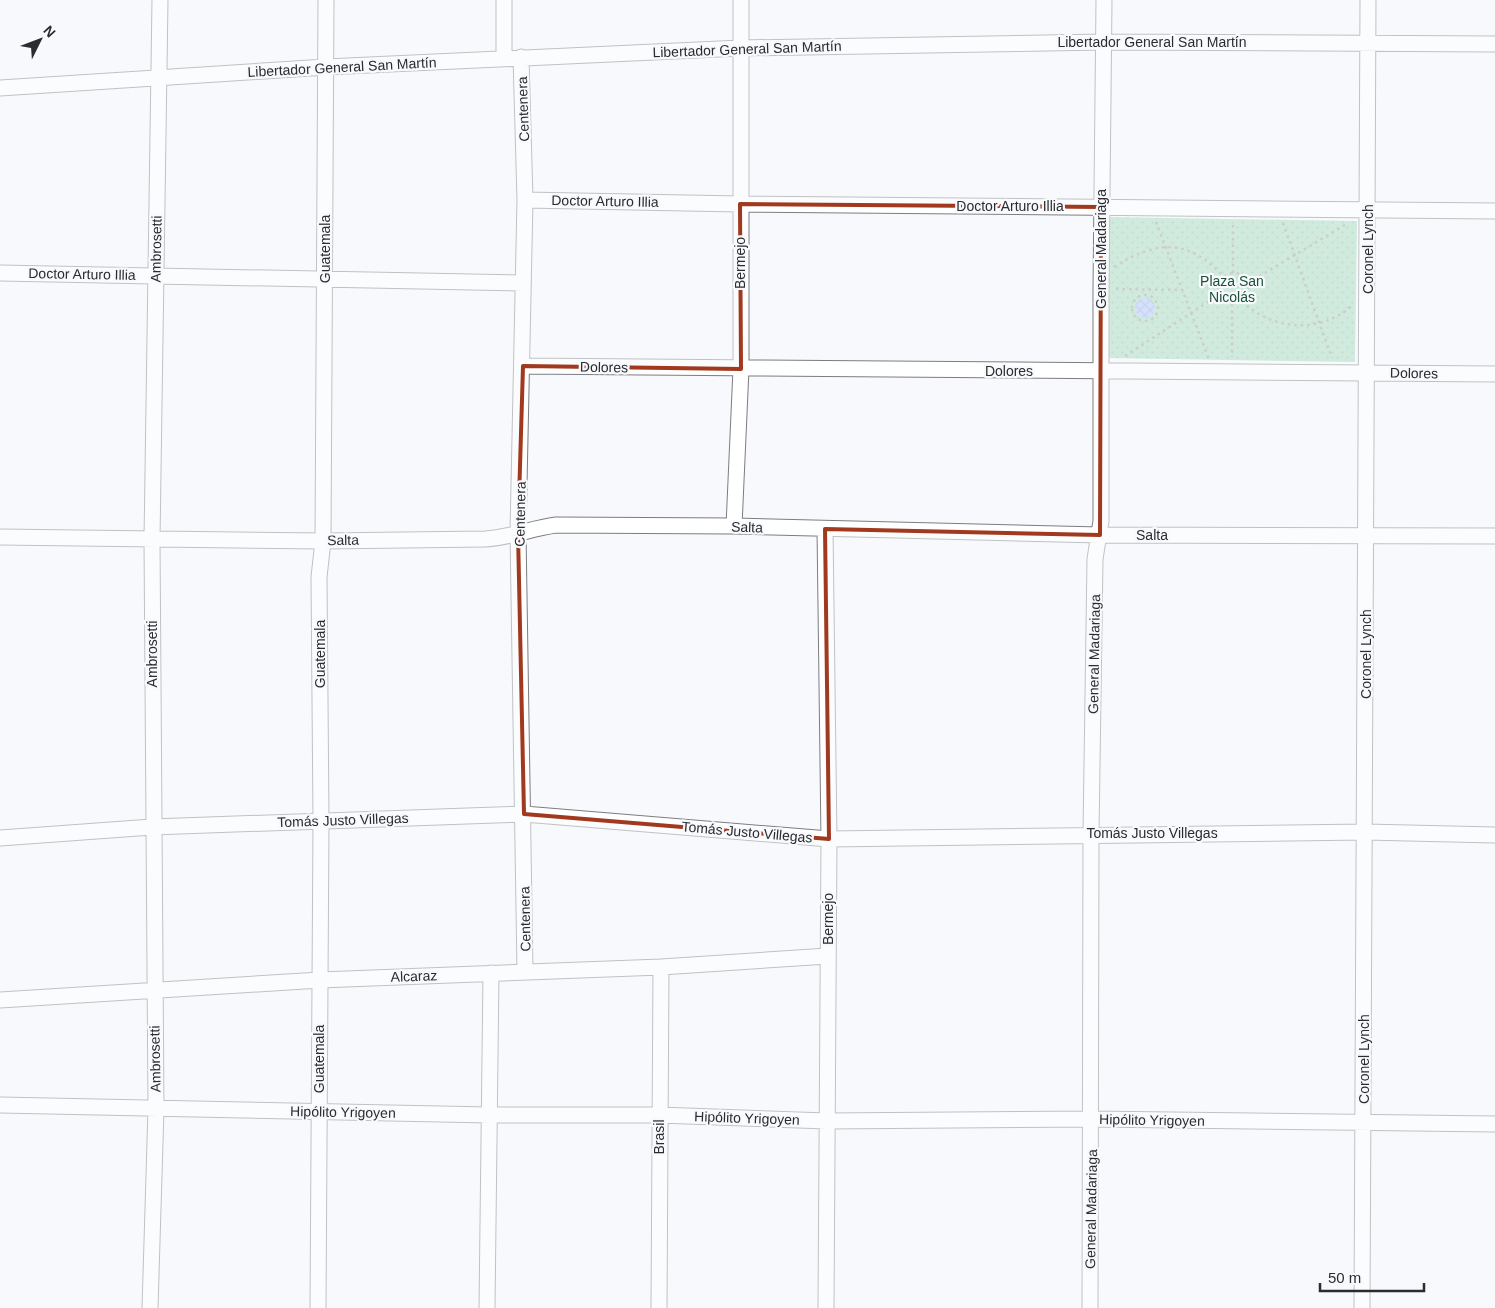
<svg xmlns="http://www.w3.org/2000/svg" width="1495" height="1308" font-family="Arial,sans-serif">
<style>
.park{fill:url(#park-dots)}
.building{fill:url(#building-cross-hatch)}
.lines{fill:none;stroke-linecap:round;stroke-linejoin:round}
.street-casing{stroke:#7c7d80;stroke-width:17}
.path{stroke:#96979a;stroke-width:2.5;stroke-dasharray:2.5 4;stroke-linecap:butt}
.street{stroke:#fff;stroke-width:15}
.marked{fill:none;stroke:#a1391e;stroke-width:4;stroke-linejoin:round}
.labels{text-anchor:middle;dominant-baseline:central;stroke-width:4.5;stroke-linejoin:round;paint-order:stroke}
.street-label{font-size:14px;fill:#2c2c2e;stroke:#f7f9fc}
.park-label{font-size:14px;fill:#1a5239;stroke:#f7f9fc}
</style>
<defs>
<pattern id="park-dots" width="8" height="8" patternUnits="userSpaceOnUse" patternTransform="scale(1.25)"><rect width="8" height="8" fill="#9fd8ba"/><path d="M2 2h.1M6 6h.1" fill="none" stroke="#89baa0" stroke-width="1.8" stroke-linecap="round"/></pattern>
<pattern id="building-cross-hatch" width="8" height="8" patternUnits="userSpaceOnUse" patternTransform="scale(1.25)"><rect width="8" height="8" fill="#acc1ff"/><path d="M0 0l8 8M0 8l8-8" fill="none" stroke="#94a6db"/></pattern>
</defs>
<rect width="100%" height="100%" fill="#f7f9fc"/>
<!-- park -->
<path class="park" d="M1108,217L1357,221L1355,362L1107,358Z"/>
<!-- building -->
<path class="building" d="M1135 308a10 10 0 1 1 20 0a10 10 0 1 1-20 0Z"/>
<g class="lines">
<!-- street casing -->
<g class="street-casing">
<path id="street" d="M504,57V0
M521,57L525,200L518,533L525,971
M0,88L326,67L741,48L1104,42L1495,44
M525,200L740,204L1495,211
M0,273L523,283
M523,366L1495,374
M734,526L741,369V0
M825,529L829,839L826,1308
M0,537L323,541L485,539C509,538 532,528 556,525L734,526L1100,535L1495,536
M0,838L152,827L524,814L829,839L1365,832L1495,835
M0,1000L320,980L661,967L828,956
M0,1105L490,1115H659L827,1121L1092,1119L1495,1124
M150,1308L156,1109L152,540L160,0
M318,1308L321,821L319,577L323,541L326,0
M487,1308L491,973
M659,1308L661,967
M1090,1308L1091,834L1095,559L1101,521V289L1104,0
M1362,1308L1368,0"/>
</g>
<!-- path -->
<path class="path" d="M1156,222L1209,359
M1283,223L1332,358
M1114,267C1157,240 1188,238 1224,277
M1219 288a15 15 0 1 1 30 0a15 15 0 1 1-30 0Z
M1233,273V222
M1248,283L1345,225
M1116,289L1182,290
M1132 308a13 13 0 1 1 26 0a13 13 0 1 1-26 0Z
M1242,301C1273,331 1320,334 1353,305
M1232,304V357
M1125,356L1220,294"/>
<!-- street -->
<use href="#street" class="street"/>
</g>
<!-- marked area -->
<path d="M0 0H1495V1308H0ZM740,204L1101,207L1100,535L825,529L829,839L524,814L518,533L523,366L741,369Z" fill="#f7f9fc" fill-opacity=".55" fill-rule="evenodd"/>
<path class="marked" d="M740,204L1101,207L1100,535L825,529L829,839L524,814L518,533L523,366L741,369Z"/>
<g class="labels">
<!-- street labels -->
<g class="street-label">
<text x="1152" y="42">Libertador General San Martín</text>
<text transform="translate(747 49) rotate(-2)">Libertador General San Martín</text>
<text transform="translate(342 67) rotate(-3)">Libertador General San Martín</text>
<text transform="translate(523 109) rotate(-92)">Centenera</text>
<text transform="translate(605 201) rotate(1)">Doctor Arturo Illia</text>
<text x="1010" y="206">Doctor Arturo Illia</text>
<text transform="translate(156 249) rotate(-89)">Ambrosetti</text>
<text transform="translate(325 249) rotate(-90)">Guatemala</text>
<text transform="translate(1101 249) rotate(-90)">General Madariaga</text>
<text transform="translate(1368 249) rotate(-90)">Coronel Lynch</text>
<text transform="translate(740 263) rotate(-90)">Bermejo</text>
<text transform="translate(82 274) rotate(1)">Doctor Arturo Illia</text>
<text transform="translate(604 367) rotate(1)">Dolores</text>
<text x="1009" y="371">Dolores</text>
<text transform="translate(1414 373) rotate(1)">Dolores</text>
<text transform="translate(520 514) rotate(-89)">Centenera</text>
<text transform="translate(747 527) rotate(2)">Salta</text>
<text x="1152" y="535">Salta</text>
<text transform="translate(343 540) rotate(-1)">Salta</text>
<text transform="translate(152 654) rotate(-90)">Ambrosetti</text>
<text transform="translate(320 654) rotate(-90)">Guatemala</text>
<text transform="translate(1094 654) rotate(-89)">General Madariaga</text>
<text transform="translate(1366 654) rotate(-90)">Coronel Lynch</text>
<text transform="translate(343 820) rotate(-2)">Tomás Justo Villegas</text>
<text transform="translate(747 832) rotate(5)">Tomás Justo Villegas</text>
<text x="1152" y="833">Tomás Justo Villegas</text>
<text transform="translate(525 919) rotate(-91)">Centenera</text>
<text transform="translate(828 919) rotate(-90)">Bermejo</text>
<text transform="translate(414 976) rotate(-2)">Alcaraz</text>
<text transform="translate(155 1059) rotate(-91)">Ambrosetti</text>
<text transform="translate(319 1059) rotate(-90)">Guatemala</text>
<text transform="translate(1364 1059) rotate(-90)">Coronel Lynch</text>
<text transform="translate(343 1112) rotate(1)">Hipólito Yrigoyen</text>
<text transform="translate(747 1118) rotate(2)">Hipólito Yrigoyen</text>
<text transform="translate(1152 1120) rotate(1)">Hipólito Yrigoyen</text>
<text transform="translate(659 1137) rotate(-90)">Brasil</text>
<text transform="translate(1091 1209) rotate(-89)">General Madariaga</text>
</g>
<!-- park labels -->
<g class="park-label">
<text x="1232" y="281">Plaza San<tspan x="1232" dy="16">Nicolás</tspan></text>
</g>
</g>
<!-- north arrow -->
<g transform="translate(40 40) rotate(48)" stroke="#f7f9fc" stroke-width="4" paint-order="stroke">
<path d="M0-4L9 19L0 12L-9 19Z" fill="#2c2c2e"/>
<text y="-8" font-size="14" font-weight="bold" text-anchor="middle" fill="#2c2c2e">N</text>
</g>
<!-- scale -->
<path d="M1320 1283v8h104v-8" fill="none" stroke="#2c2c2e" stroke-width="2.5"/>
<text x="1328" y="1283" font-size="15" fill="#2c2c2e" stroke="#f7f9fc" stroke-width="4" paint-order="stroke">50 m</text>
</svg>
